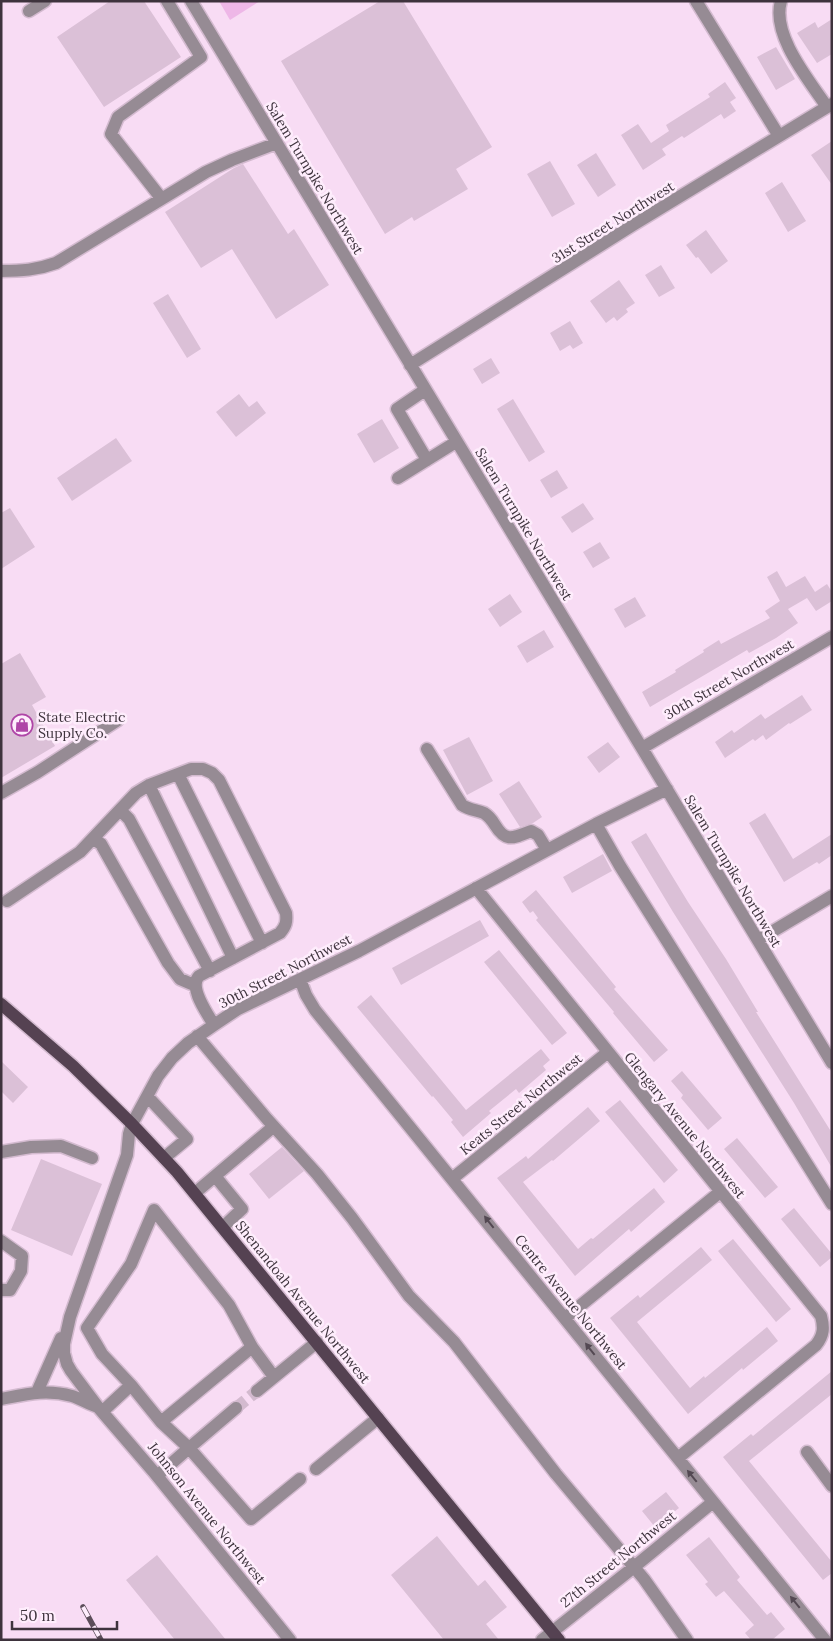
<svg xmlns="http://www.w3.org/2000/svg" width="833" height="1641" font-family="Lora,serif">
<style>
.green{fill:#eeb7e7}
.building{fill:#dbc0d7}
.lines{fill:none;stroke-linecap:round;stroke-linejoin:round}
.minor-tunnel{stroke:#d3bacf;stroke-width:12;stroke-dasharray:12 6;stroke-linecap:butt}
.minor-casing{stroke:#d3bacf;stroke-width:15}
.major-casing{stroke:#d3bacf;stroke-width:15}
.minor{stroke:#968b94;stroke-width:12}
.major{stroke:#554252;stroke-width:12}
.rail-casing{stroke:#5c4e5a;stroke-width:5.5}
.rail{stroke:#feedfc;stroke-width:4;stroke-dasharray:11;stroke-linecap:butt}
.oneway{fill:#544953}
.labels{text-anchor:middle;dominant-baseline:central;stroke-width:5;stroke-linejoin:round;paint-order:stroke}
.street-label{font-size:14px;fill:#3e333d;stroke:#feedfc}
.poi-label{font-size:14px;fill:#3e333d;stroke:#feedfc;text-anchor:start}
</style>
<rect width="100%" height="100%" fill="#f8dcf4"/>
<!-- green -->
<path class="green" d="M219,1H260L230,20Z"/>
<!-- building -->
<path class="building" d="M110,1H144L181,57L104,107L57,37Z
M380,1H403L492,147L456,169L468,189L414,221L412,217L385,234L281,61Z
M832,19V54L817,63L797,33L815,22L818,28Z
M776,47L795,79L776,90L757,57Z
M725,82L736,98L730,102L736,111L724,119L721,114L684,138L682,136L662,149L666,155L643,170L621,135L638,124L651,143L669,131L666,125L710,97L708,94Z
M832,141V185L811,155Z
M596,153L616,185L598,197L577,165Z
M550,161L575,204L552,217L527,174Z
M243,164L288,234L294,229L329,285L276,319L232,249L201,268L165,212L234,168Z
M782,182L806,221L788,232L765,193Z
M706,230L728,261L711,274L698,257L696,258L686,245Z
M661,265L675,288L659,297L645,275Z
M619,280L635,303L626,309L628,312L617,321L614,317L606,323L590,301Z
M168,294L201,349L187,358L153,303Z
M570,321L583,343L573,349L570,345L560,351L550,333Z
M491,358L500,373L482,384L473,369Z
M239,394L249,407L257,401L266,413L236,437L216,412Z
M513,399L545,452L529,462L497,409Z
M382,419L399,448L374,463L357,434Z
M116,438L132,461L72,501L57,478Z
M557,470L568,488L551,498L540,480Z
M583,503L594,519L572,533L561,517Z
M10,508L35,547L1,569V513Z
M600,542L610,558L593,568L583,552Z
M777,571L786,587L805,576L815,592L827,584L832,592V601L816,611L807,598L788,609L798,623L776,638L749,653L747,650L650,707L642,692L676,672L675,670L704,652L703,650L719,640L721,644L770,618L765,611L780,601L767,577Z
M510,594L522,612L500,627L488,609Z
M635,597L646,616L625,628L614,609Z
M544,630L554,647L527,663L517,646Z
M20,653L46,697L32,705L55,746L1,778V664Z
M802,695L812,710L790,724L789,723L766,740L763,735L755,741L753,739L725,758L715,742L732,730L734,733L761,714L765,719Z
M469,737L493,781L467,795L443,750Z
M608,742L620,757L599,773L587,757Z
M519,781L542,817L533,823L520,827L499,794Z
M765,813L793,859L832,834V855L819,864L817,862L784,882L749,823Z
M646,833L688,902L726,959L758,1012H756L832,1133V1168L794,1103L673,912L631,842Z
M603,854L612,871L572,893L563,877Z
M536,890L616,987L614,989L668,1050L654,1062L613,1013L614,1012L536,920L538,918L533,911L530,913L522,902Z
M480,920L489,936L401,985L392,968Z
M499,950L567,1033L552,1045L484,962Z
M371,995L466,1110L541,1049L550,1060L543,1066L546,1070L519,1093L516,1089L489,1111L491,1113L463,1137L451,1122L453,1120L433,1096L432,1097L357,1007Z
M1,1061L28,1087L13,1103L1,1091Z
M682,1071L722,1118L708,1130L681,1098L683,1095L671,1081Z
M620,1100L678,1170L664,1183L605,1112Z
M588,1107L600,1121L553,1161L552,1160L523,1182L578,1249L591,1238L593,1239L654,1188L665,1202L631,1232L629,1229L575,1276L497,1178L526,1156L528,1159Z
M737,1138L778,1187L765,1198L724,1149Z
M282,1147L304,1171L269,1199L249,1174Z
M41,1159L102,1184L72,1256L11,1230Z
M794,1208L832,1254V1257L820,1267L781,1219Z
M733,1239L791,1309L776,1322L718,1251Z
M701,1247L712,1260L637,1322L690,1388L704,1376L705,1378L767,1327L778,1341L743,1370L742,1368L688,1414L610,1318L638,1295L640,1298Z
M832,1371V1394L749,1461L832,1562V1573L823,1580L723,1457L751,1434L753,1436Z
M666,1492L679,1508L655,1527L642,1511Z
M437,1536L478,1586L485,1580L507,1607L486,1624L499,1640H444L391,1575Z
M709,1537L740,1577L737,1580L767,1615L771,1612L785,1629L772,1640H751L745,1633L754,1625L724,1591L716,1597L705,1584L708,1582L686,1555Z
M157,1555L226,1640H175L126,1580Z"/>
<g class="lines">
<!-- minor-tunnel -->
<path class="minor-tunnel" d="M236,1408L257,1391"/>
<!-- minor casing -->
<g class="minor-casing">
<path id="minor" d="M191,1L832,1063
M696,1L779,136
M781,1C771,35 809,80 827,107
M29,11L45,1
M161,198L111,134L118,117L201,57L167,1
M1,271C21,271 37,270 56,263L206,172L232,160L277,143
M410,365L633,225L832,104
M425,390L397,409L427,460L456,442
M398,478L427,460
M642,748L832,637
M427,749L462,805C469,810 477,810 484,813C489,816 492,820 495,825C506,843 513,838 531,831L538,835L547,850
M178,774L262,943
M149,785L233,958
M1,793L38,772L118,720
M120,810L129,819L210,971
M596,824L620,866L832,1204
M94,839L101,844L168,963L180,979L194,985
M476,888L821,1316C824,1327 824,1335 816,1345L678,1458
M7,901L80,852L136,793L149,785L191,769H203L212,773L219,780L286,913C287,922 286,926 280,933L199,976C188,987 207,1013 214,1025
M758,940L832,896
M300,979L306,995L315,1010L825,1640
M197,1036L267,1119L317,1174L352,1218L409,1296L454,1342L556,1474L644,1579L687,1640
M148,1097L187,1139L164,1158
M1,1152L31,1147L61,1146L92,1158
M453,1178L608,1052
M195,1193L215,1176
M223,1227L242,1209L215,1176L273,1127
M1,1241L22,1256L21,1271L10,1290H1
M565,1318L720,1192
M252,1347L274,1377
M257,1391L317,1342
M37,1392L61,1338
M1,1399C27,1394 46,1389 72,1396C81,1399 89,1404 98,1407
M103,1411L131,1385
M161,1422L131,1385L102,1354L87,1328L131,1264L154,1210L229,1305L252,1347L161,1422L189,1448L236,1408
M807,1452L832,1486
M316,1469L378,1418
M157,1476L189,1448L251,1519L300,1479
M290,1640L153,1471L98,1407L71,1371L67,1364L64,1353V1344L70,1317L127,1155L129,1134L132,1124L158,1076L172,1058L188,1043L214,1025L238,1009L359,951L596,824L667,789
M542,1640L634,1567L713,1502"/>
</g>
<!-- major casing -->
<g class="major-casing">
<path id="major" d="M1,1004L73,1066L132,1124L177,1172L559,1640"/>
</g>
<!-- minor -->
<use href="#minor" class="minor"/>
<!-- major -->
<use href="#major" class="major"/>
<!-- rail casing -->
<g class="rail-casing">
<path id="rail" d="M83,1607L101,1640"/>
</g>
<!-- rail -->
<use href="#rail" class="rail"/>
</g>
<!-- one-way arrows -->
<defs><path id="oneway-solid" d="M-6-.8H1V-3.2L6.5 0L1 3.2V.8H-6Z" transform="scale(1.25)"/></defs>
<g class="oneway">
<use href="#oneway-solid" transform="translate(489 1222) rotate(-128)"/>
<use href="#oneway-solid" transform="translate(590 1349) rotate(-128)"/>
<use href="#oneway-solid" transform="translate(692 1476) rotate(-129)"/>
<use href="#oneway-solid" transform="translate(795 1602) rotate(-129)"/>
</g>
<!-- icons -->
<defs>
<g id="shop-ring" transform="scale(1.125)"><circle r="9.5" fill="#feedfc" stroke="#af45a7" stroke-width="1.5"/><path d="M-5-2.5h2.3a2.7 3.5 0 0 1 5.4 0H5L5.5 6h-11ZM-1.5-2.5h3a1.5 2.3 0 0 0-3 0Z" fill="#af45a7"/></g>
</defs>
<g fill-rule="evenodd">
<use href="#shop-ring" x="22" y="725"/>
</g>
<g class="labels">
<!-- street labels -->
<g class="street-label">
<text transform="translate(315 178) rotate(59)">Salem Turnpike Northwest</text>
<text transform="translate(613 222) rotate(-32)">31st Street Northwest</text>
<text transform="translate(524 524) rotate(59)">Salem Turnpike Northwest</text>
<text transform="translate(729 679) rotate(-30)">30th Street Northwest</text>
<text transform="translate(733 871) rotate(59)">Salem Turnpike Northwest</text>
<text transform="translate(285 971) rotate(-27)">30th Street Northwest</text>
<text transform="translate(521 1104) rotate(-39)">Keats Street Northwest</text>
<text transform="translate(685 1125) rotate(51)">Glengary Avenue Northwest</text>
<text transform="translate(303 1302) rotate(51)">Shenandoah Avenue Northwest</text>
<text transform="translate(571 1302) rotate(51)">Centre Avenue Northwest</text>
<text transform="translate(207 1513) rotate(51)">Johnson Avenue Northwest</text>
<text transform="translate(618 1559) rotate(-39)">27th Street Northwest</text>
</g>
<!-- poi labels -->
<g class="poi-label">
<text x="38" y="717">State Electric<tspan x="38" dy="16">Supply Co.</tspan></text>
</g>
</g>
<!-- border -->
<rect width="833" height="1641" fill="none" stroke="#3e333d" stroke-width="5"/>
<!-- scale -->
<path d="M12 1621v8h105v-8" fill="none" stroke="#3e333d" stroke-width="2.5"/>
<text x="20" y="1621" font-size="15" fill="#3e333d" stroke="#feedfc" stroke-width="4" paint-order="stroke">50 m</text>
</svg>
